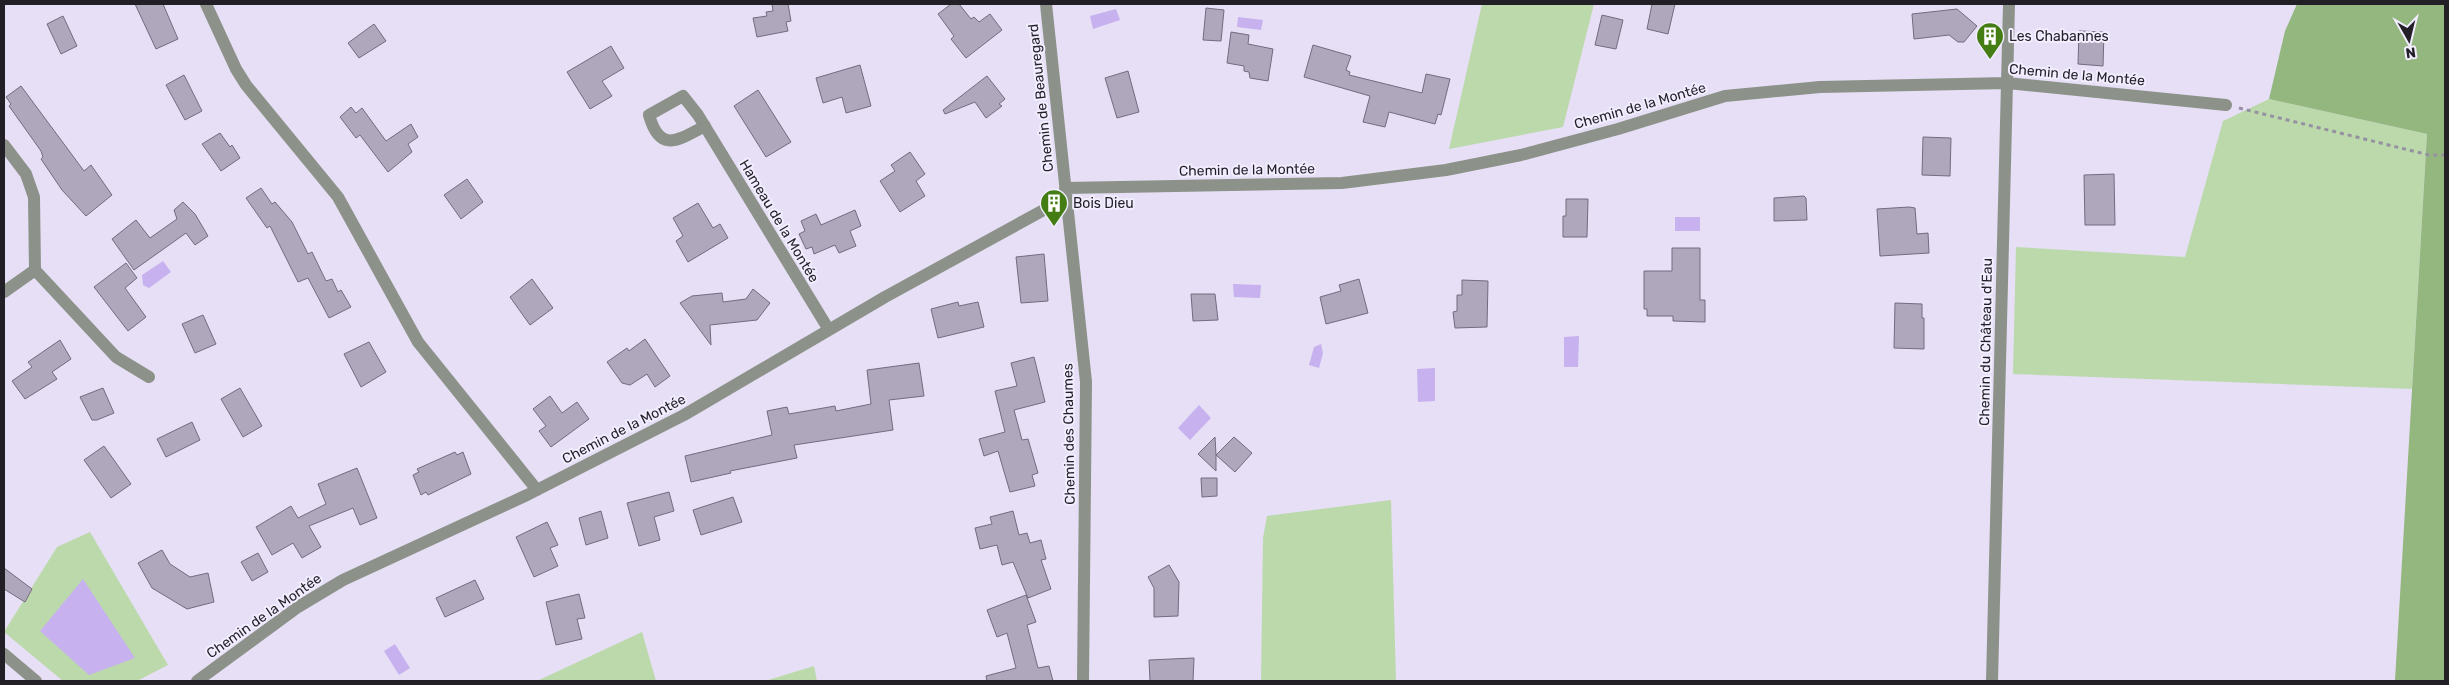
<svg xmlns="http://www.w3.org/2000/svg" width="2449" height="685" font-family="Rubik,sans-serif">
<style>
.green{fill:#bcd9ac}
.forest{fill:#93b77e}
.water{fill:#c7b1ef}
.building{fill:#afa8bd;stroke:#726c7f}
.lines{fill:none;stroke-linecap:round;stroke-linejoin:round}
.path{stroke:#9691a1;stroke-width:3;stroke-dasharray:4 4;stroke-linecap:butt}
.street{stroke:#8c9289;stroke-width:12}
.labels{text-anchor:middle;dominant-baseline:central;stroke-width:4;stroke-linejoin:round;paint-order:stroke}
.poi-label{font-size:14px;fill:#221f27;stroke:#f2edff;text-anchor:start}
.street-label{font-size:14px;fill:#221f27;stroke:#f2edff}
</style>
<rect width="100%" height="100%" fill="#e6dff5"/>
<!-- green -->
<path class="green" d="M1482,4H1594L1563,127L1449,149Z
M2269,99L2427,134L2412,389L2013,374L2016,247L2185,257L2223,121Z
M1391,500L1396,681H1261L1263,538L1267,516Z
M90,532L168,665L137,681H63L4,632L57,547Z
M642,632L656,681H537Z
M814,666L817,681H765Z"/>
<!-- forest -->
<path class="forest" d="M2297,4H2445V681H2395L2427,134L2269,99L2285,31Z"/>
<!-- water -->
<path class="water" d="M1116,9L1120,20L1093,29L1090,16Z
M1238,17L1263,20L1261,30L1237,27Z
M1675,217H1700V231H1675Z
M163,261L171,272L149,288L143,285L142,275Z
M1233,284L1261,285L1260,298L1234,297Z
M1579,336L1578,367H1564V337Z
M1321,344L1323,353L1319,368L1309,365L1314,347Z
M1435,368V401L1418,402L1417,369Z
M1199,405L1211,418L1190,440L1178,428Z
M83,579L135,658L89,675L40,631Z
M395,644L410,668L399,675L384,651Z"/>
<!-- building -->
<path class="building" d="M135,4H163L178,39L156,49Z
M772,4H788L791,21L786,22L788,31L757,37L753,18L767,16L766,12L773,11Z
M951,4H959L971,19L974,17L979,22L990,14L1002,30L966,58L951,39L954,36L938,14Z
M1652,4H1675L1668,34L1647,29Z
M1206,8L1224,10L1221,41L1203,40Z
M1957,9L1977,26L1964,42H1958L1949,35L1914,39L1912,14Z
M1602,15L1623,20L1616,49L1595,45Z
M63,16L77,46L61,54L47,24Z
M374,24L386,41L359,58L348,43Z
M2079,31L2104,32L2103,66L2078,64Z
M1231,32L1249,35L1248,44L1273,49L1268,81L1250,78L1249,72L1244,71V66L1227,63Z
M1313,45L1351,56L1346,70L1350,72L1349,75L1422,93L1426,74L1450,79L1441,115L1438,114L1435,124L1389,112L1385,127L1363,122L1370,96L1304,77Z
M611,46L624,68L602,81L612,96L590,109L567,72Z
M860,65L871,106L846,113L842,97L823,103L816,78Z
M1128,71L1139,112L1117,118L1105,78Z
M184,75L202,111L185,120L166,85Z
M987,76L1005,99L999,104L1002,106L986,118L975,102L945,114L943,110Z
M21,86L84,171L91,165L112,195L86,216L62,190L41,159L43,157L41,151L9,106L11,104L6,97Z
M758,90L791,142L766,157L734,106Z
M351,107L356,113L362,108L386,141L411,124L418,137L408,144L412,152L388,172L360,135L356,138L340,117Z
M220,133L230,147L232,145L240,158L221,171L202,144Z
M1923,137L1951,138L1950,176L1922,175Z
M910,152L925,174L916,181L925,196L900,212L880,181L895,171L891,165Z
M2114,174L2115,225H2085L2084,175Z
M467,179L483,202L461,219L444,195Z
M261,188L272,204L275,202L292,222L308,254L312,252L326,281L332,279L338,292L341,290L351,307L329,318L308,278L298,282L270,226L267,228L246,198Z
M1804,196L1806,198L1807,220L1774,221V198Z
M1566,199H1588L1587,237H1563V216H1566Z
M183,202L195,214L208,236L195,245L186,233L134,270L112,239L136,220L150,238L177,219L174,210Z
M698,203L713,228L720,224L728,238L688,262L676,241L683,236L673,218Z
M1909,207L1915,208L1917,234L1928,233L1929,253L1880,256L1877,209Z
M855,210L861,226L850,231L856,246L839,253L835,245L814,254L812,247L806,249L799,234L805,231L801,221L816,214L821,225Z
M1672,248H1700V300H1705V322L1673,321V316H1647V309H1644V271H1672Z
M1044,254L1048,301L1021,303L1016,257Z
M126,263L137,278L125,288L146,317L128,331L94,287Z
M532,279L553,308L530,325L510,297Z
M1359,279L1368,313L1326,324L1320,297L1341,291L1339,285Z
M1462,280L1488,281L1487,327L1455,328L1453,312L1457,311V295H1462Z
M753,289L770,303L757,320L710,325L711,345L680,303L692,296L722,293L723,302L746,299Z
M1191,294H1215L1218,320L1193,321Z
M958,302L959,306L978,302L984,327L938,338L931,309Z
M1895,303L1922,304V318H1924V349L1894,348Z
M203,315L216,344L195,353L182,324Z
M645,339L670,376L655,387L647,374L630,385L622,383L607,362L627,348L629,351Z
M60,340L71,359L52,372L57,379L25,399L12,381L32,367L28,362Z
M369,342L386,372L361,387L344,354Z
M1034,357L1045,402L1014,410L1022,440L1028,439L1038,473L1032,475L1035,486L1010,492L998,451L984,456L979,439L1005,432L995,391L1017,386L1011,363Z
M919,363L924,396L889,400L893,430L794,445L797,458L730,471L731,473L691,482L685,456L772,435L767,411L787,407L789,414L835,406L836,411L871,404L867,370Z
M103,388L114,413L97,420H92L80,397Z
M240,388L262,426L243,437L221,399Z
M550,396L562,413L577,402L589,419L551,447L539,431L546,426L533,409Z
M192,422L200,440L166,457L157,439Z
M1215,437L1216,455L1234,437L1252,453L1235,472L1216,455V471L1198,454Z
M104,446L131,484L111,498L84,460Z
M455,452L457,455L463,452L471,474L428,495L426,492L421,495L413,475L419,472L417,469Z
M357,468L377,518L360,525L353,508L309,526L321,547L302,558L293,543L272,555L256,527L291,506L298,518L326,504L318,484Z
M1201,478H1217V496L1202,497Z
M669,492L674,511L654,517L660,540L639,546L627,503Z
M733,497L742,522L701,535L693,510Z
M601,511L608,538L586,545L579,518Z
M1013,511L1019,535L1027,533L1030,543L1041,540L1046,559L1041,560L1051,589L1028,598L1013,562L1002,565L997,545L980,549L975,528L992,524L990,517Z
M547,522L558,545L550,548L558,566L534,577L516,537Z
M162,550L170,564L190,577L208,573L214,602L187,609L152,588L138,563Z
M258,553L268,572L252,581L241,562Z
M1169,565L1179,582L1178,616L1154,617V588L1148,577Z
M4,568L32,589L25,602L4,589Z
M475,580L484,599L445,617L436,598Z
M579,594L585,618L577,619L582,639L556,645L546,602Z
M1026,595L1036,622L1027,625L1038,668L1049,666L1053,681H987L986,676L1016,668L1007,633L997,637L987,610Z
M1194,658L1193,681H1150L1149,660Z"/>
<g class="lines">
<!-- path -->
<path class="path" d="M2239,108L2429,155H2445"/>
<!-- street -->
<path class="street" d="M206,4L236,69L246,85L338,197L418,342L537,490
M1046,4L1086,382L1083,681
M705,126C678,140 660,154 649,115L683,96L698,115L829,330
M4,145L26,174L34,197L35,270L4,292
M1065,188L1342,183L1446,170L1521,155L1618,129L1725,96L1820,87L2007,83L2226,105
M35,270L116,357L149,377
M4,654L36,681
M197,681L298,607L343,580L527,495L684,415L885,297L1051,206H1067
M1992,681L2009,4"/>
</g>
<!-- icons -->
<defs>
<g id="building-pin" transform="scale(1.4375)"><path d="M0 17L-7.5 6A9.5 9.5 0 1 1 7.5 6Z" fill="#447d14" stroke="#f2edff"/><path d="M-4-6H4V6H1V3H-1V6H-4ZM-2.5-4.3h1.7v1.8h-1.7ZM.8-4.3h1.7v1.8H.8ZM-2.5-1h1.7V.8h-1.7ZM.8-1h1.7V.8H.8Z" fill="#fff"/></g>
</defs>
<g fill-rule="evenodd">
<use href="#building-pin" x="1990" y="36"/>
<use href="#building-pin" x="1054" y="203"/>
</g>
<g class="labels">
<!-- poi labels -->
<g class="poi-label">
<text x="2009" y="36">Les Chabannes</text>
<text x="1073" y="203">Bois Dieu</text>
</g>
<!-- street labels -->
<g class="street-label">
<text transform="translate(2077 75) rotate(5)">Chemin de la Montée</text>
<text transform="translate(1041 98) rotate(-96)">Chemin de Beauregard</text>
<text transform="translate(1640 106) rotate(-16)">Chemin de la Montée</text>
<text transform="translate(1247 170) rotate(-1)">Chemin de la Montée</text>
<text transform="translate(779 221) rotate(59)">Hameau de la Montée</text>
<text transform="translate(1986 342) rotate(-89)">Chemin du Château d'Eau</text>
<text transform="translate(624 429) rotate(-27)">Chemin de la Montée</text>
<text transform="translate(1069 434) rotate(-91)">Chemin des Chaumes</text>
<text transform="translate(264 616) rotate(-35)">Chemin de la Montée</text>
</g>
</g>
<!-- border -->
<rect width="2449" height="685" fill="none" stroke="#221f27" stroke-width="10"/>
<!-- north arrow -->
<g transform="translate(2409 40) rotate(172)" stroke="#f2edff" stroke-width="4" paint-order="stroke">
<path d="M0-4L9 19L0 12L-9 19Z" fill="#221f27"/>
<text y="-8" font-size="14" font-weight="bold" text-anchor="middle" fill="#221f27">N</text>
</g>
</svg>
